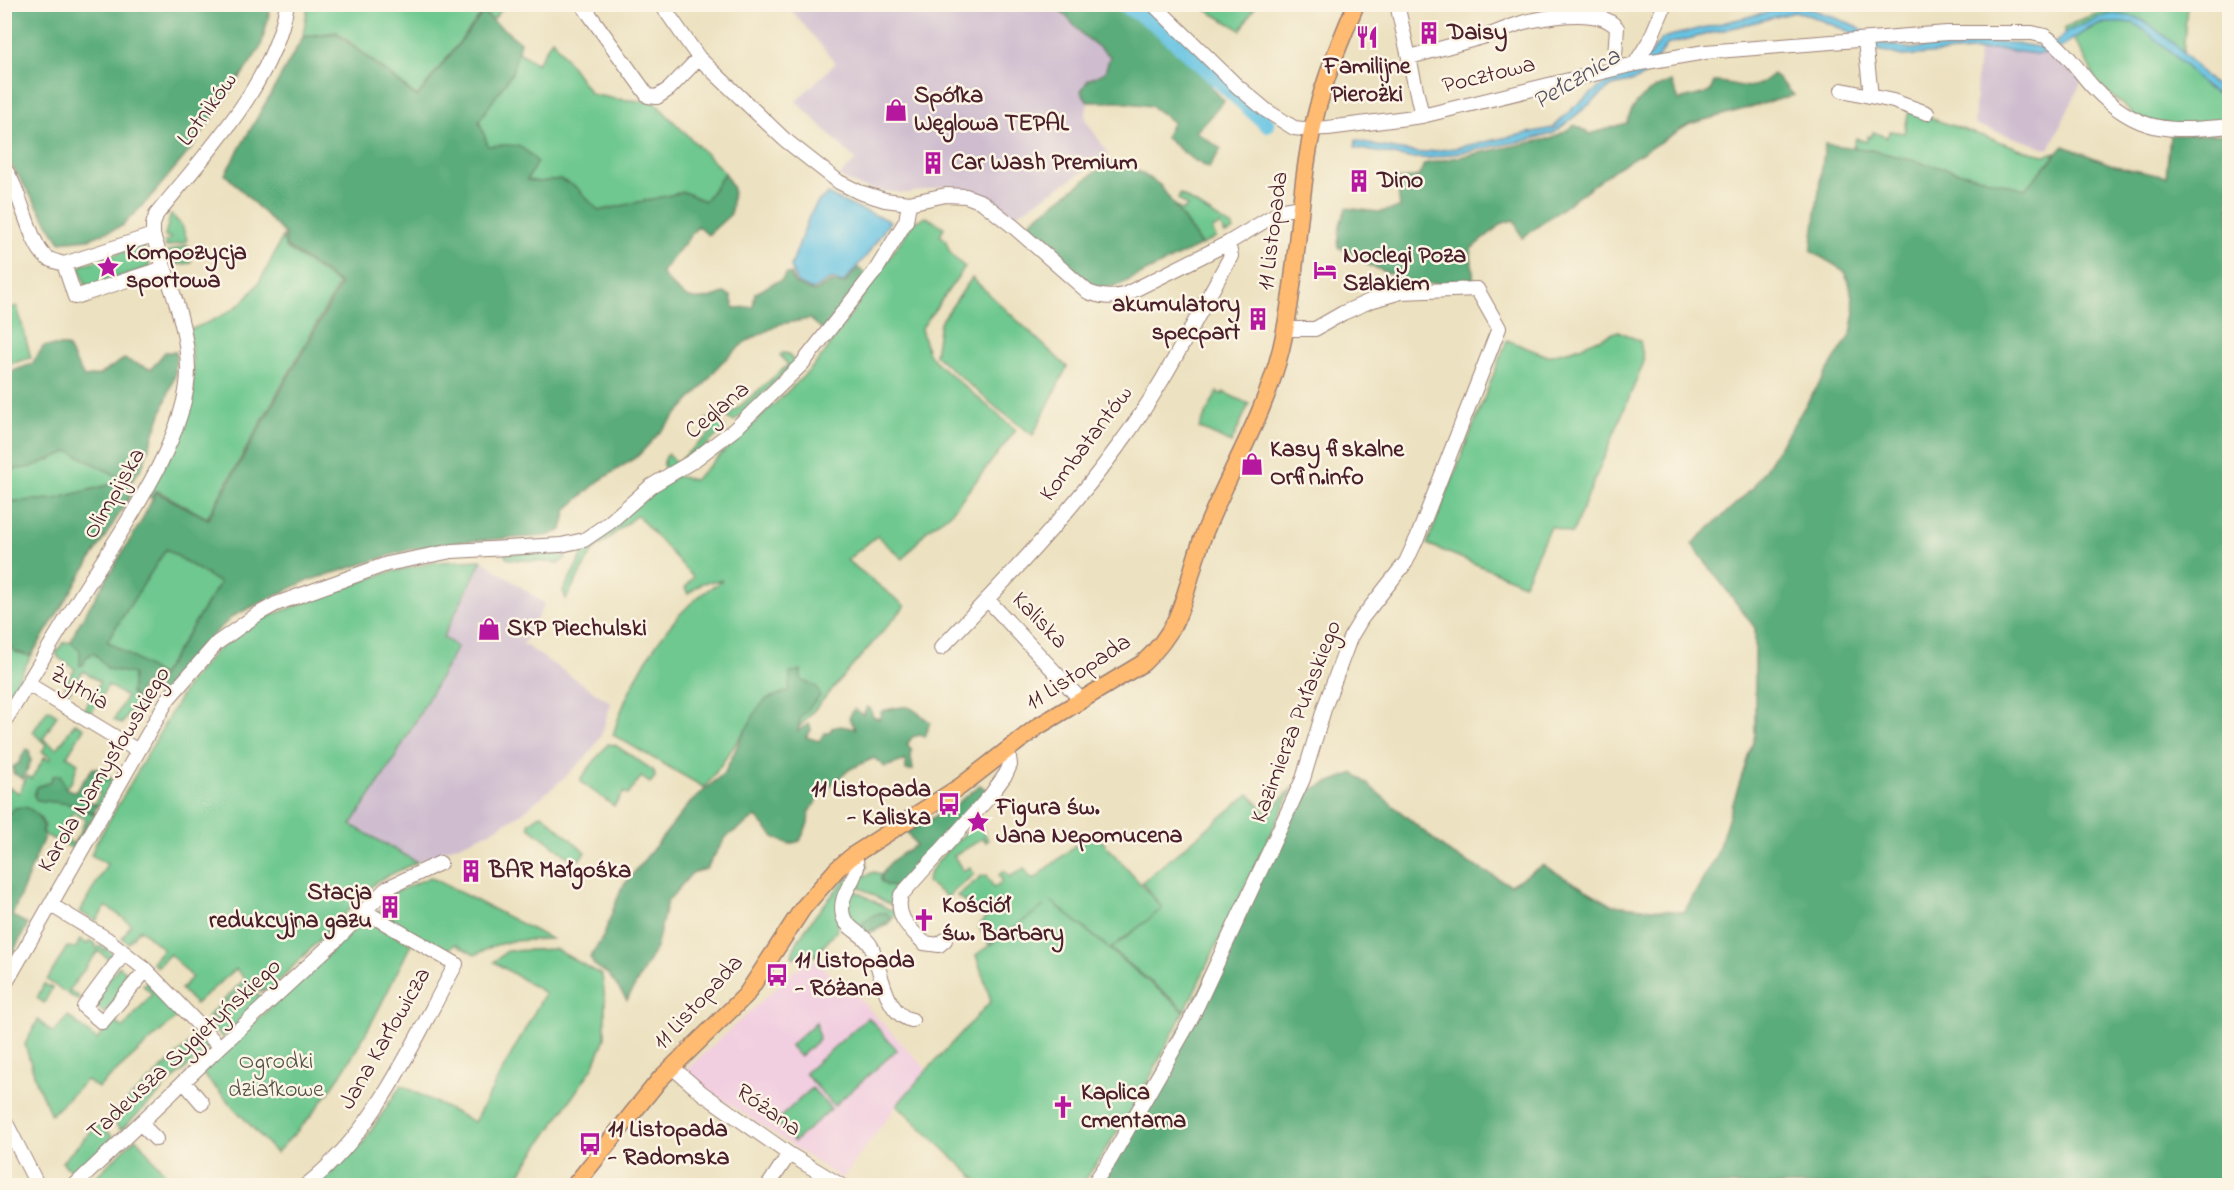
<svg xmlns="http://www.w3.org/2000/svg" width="2234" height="1190" font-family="'Indie Flower',sans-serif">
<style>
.built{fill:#f2cfe0}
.industrial{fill:#cfbdcf}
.green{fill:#6ec88f;stroke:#5c745d;stroke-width:1.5}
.forest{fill:#5aac7a;stroke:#526652;stroke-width:1.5}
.water{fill:#65c3e3;stroke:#587187;stroke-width:1.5}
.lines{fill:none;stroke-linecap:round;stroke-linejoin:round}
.river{stroke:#65c3e3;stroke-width:16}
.minor-casing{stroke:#9b8076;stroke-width:16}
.major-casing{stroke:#9b8076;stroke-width:19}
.minor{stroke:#fff;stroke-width:14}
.major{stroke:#ffbb71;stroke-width:16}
.labels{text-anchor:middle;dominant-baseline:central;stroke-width:5;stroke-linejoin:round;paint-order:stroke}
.poi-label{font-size:24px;font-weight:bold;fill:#4a1f2b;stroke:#fcf5e5;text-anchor:start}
.street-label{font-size:24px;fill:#4a1f2b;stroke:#fcf5e5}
.park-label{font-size:24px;fill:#555249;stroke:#fcf5e5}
.water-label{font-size:26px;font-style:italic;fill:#525062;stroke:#fcf5e5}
</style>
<rect width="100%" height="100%" fill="#fcf5e5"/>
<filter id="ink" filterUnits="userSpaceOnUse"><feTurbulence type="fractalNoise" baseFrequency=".0167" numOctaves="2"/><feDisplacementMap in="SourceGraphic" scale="12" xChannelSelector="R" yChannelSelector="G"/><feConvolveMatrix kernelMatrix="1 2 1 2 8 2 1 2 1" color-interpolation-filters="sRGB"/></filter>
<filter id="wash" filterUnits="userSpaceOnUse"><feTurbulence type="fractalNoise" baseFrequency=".008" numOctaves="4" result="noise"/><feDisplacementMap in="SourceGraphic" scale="24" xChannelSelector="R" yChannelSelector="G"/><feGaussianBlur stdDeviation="1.35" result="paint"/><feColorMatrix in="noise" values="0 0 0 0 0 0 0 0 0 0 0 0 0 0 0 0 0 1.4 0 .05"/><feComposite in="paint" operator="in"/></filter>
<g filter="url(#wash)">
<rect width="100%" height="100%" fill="#ece1c0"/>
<!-- built -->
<path class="built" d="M812,959L854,993L927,1070L897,1105L842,1179L707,1089L686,1070L794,971Z"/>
<!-- industrial -->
<path class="industrial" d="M842,4L1056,5L1083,35L1110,56L1105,72L1081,91L1088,102L1085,119L1109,155L1014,216L989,198L951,185L907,193L878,191L858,186L839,177L856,160L796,101L836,63L787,5H830L834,10Z
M1979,49L2015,50L2036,54L2058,51L2082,81L2049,149L1974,124Z
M482,560L545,604L523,644L611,703L601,736L590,753L564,778L522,813L490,832L417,862L350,825L393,761L457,648L442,637Z"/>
<!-- green -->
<path class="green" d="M1210,4H1256V5L1241,30L1206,10Z
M308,5V4L505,5L493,20L483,12L417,96L337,32L303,36Z
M2127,5H2187L2183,55C2165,35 2143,17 2115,15C2106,14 2074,28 2066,33L2065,31V28C2084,16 2106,11 2127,5Z
M2115,22L2134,23L2146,30L2168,49L2207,88L2229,101V122L2168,127L2138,118L2097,83L2085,57L2074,39C2087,30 2099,23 2115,22Z
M552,39L591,94L616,99L654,102L725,173L705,201L684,192L598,211L576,187L560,179L540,182L527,180L488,146L479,120L512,73L517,51L537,64Z
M1909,111L2030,152L2045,155L2057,153L2025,189L1871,150L1853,148L1856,138L1866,142L1868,136L1871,137L1873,132L1887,137L1890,131L1904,133Z
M1180,194L1232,227L1234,230L1225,234L1220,225L1212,229L1216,238L1201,245L1174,205L1183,211L1187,206L1178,199Z
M171,214L182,226L187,240L186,242L166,247L165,241L170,240V237H165V235Z
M926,217L944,227L940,236L946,240C948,253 955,259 965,267L921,329L928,353L938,364L1016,430L950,514L928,529L903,559L877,536L847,560L905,606L779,750L745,730L705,788L613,735C626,689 659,630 697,598C705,591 714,586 723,580L702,583L688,594L685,588L693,577L637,515L592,552L566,599L563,591L587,546L634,507L676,476L694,480L807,373L823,355L911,226L916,221Z
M283,236L285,247L339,284L207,518L156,490L151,498L147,496C164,464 187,431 192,395C195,374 191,352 189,330C205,324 222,317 236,307C259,292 271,259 283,236Z
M188,245L191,252V263L172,265L167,252Z
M141,246L144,247L150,267L88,287L86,286L80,268L82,265Z
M972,278L1067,367L1033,435L998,409L935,355L940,323Z
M17,306L31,358L5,365V310Z
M1618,331L1640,341L1644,362L1572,534L1550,526L1524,584L1427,544L1507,340L1547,356L1575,349Z
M783,353L788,354L795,363L738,418L734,421L729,419L724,413L725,406L732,413L788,365L780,355Z
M1217,392L1222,395L1223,392L1249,404L1231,443L1199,428Z
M712,418L718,420L725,428L700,451L666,471C662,466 664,458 668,454L676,463L713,431L705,420Z
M70,451L130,483L120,482L55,499L5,502V471L31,467Z
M166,549L220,583L161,676L107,641Z
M561,550L566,558L559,563L508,559L505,556V554Z
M482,560L443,637L457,647L393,761L351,825L417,862L377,881L268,992L264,989L261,992L250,981L209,1020L207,1017L245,979L236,969L195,1004L181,989L192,977L170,954L157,967L152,962L163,949L140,929L128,943L122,938L131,924L106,906L96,921L80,912L107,864L91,855L95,845L189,682L215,652L261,619L382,574L435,562Z
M71,642L86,657L94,653L108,669L134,674C132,688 130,698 144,705L134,714L129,712L122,724L114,720L126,697L108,685L91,713L84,709L100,682L83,671L70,691L66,689L65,684L75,669L59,658L56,653L63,643Z
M7,644L16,652L31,656L10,694L5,691L4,648Z
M48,709L57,715L43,739L57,749L75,723L84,728L67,756L78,763L72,781L65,788L60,775L50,782L37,787L34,796L37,800L71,804L93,814L96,813L83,832L81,830L86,819L73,812L60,836L73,844L80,833L82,834L74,849L45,835L43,830L45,826L39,816L24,807L15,808L8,814L5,810V794L8,787L19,793L27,776L31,779L45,757L49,760L51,757L42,752L46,745L33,732Z
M608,744L615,745L654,771L655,777L650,783L641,777L628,795L624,792L614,806L581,782V778Z
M102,778L107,780L111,778L113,781L101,804L97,806L94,805L100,794C97,788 94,786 98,779Z
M1294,786L1185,1010L1111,949L1163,908L1110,949L1051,901L1184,1011L1139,1099L1082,1185H982L897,1105L927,1070L991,1001L976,955L1044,906L989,945L979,926L986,917L957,896L982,876L987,875L994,888L1000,884L1002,880L999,875L1004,871L1010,877L1024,868L1030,877L1034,879L1093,831L1162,908L1142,882L1249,794L1268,814Z
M542,814L585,852L579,860L572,857L571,859L529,827V823Z
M976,823L980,824L988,840L986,842L983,838L954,856L963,871L970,867L974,874L947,897L927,882C929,864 963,836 976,823Z
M866,861L867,867L863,872L866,876L874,872L881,874V881L886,885L897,888L890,895L898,903L889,904L852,883L862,864Z
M850,874L836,932L815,956L792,957C792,939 837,890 850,874Z
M430,877L551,939L511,941L493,946L475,955L455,944L447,951L377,913L393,893Z
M850,888L890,910L897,908C893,925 879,929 865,935L854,928L846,903Z
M362,922L371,923L411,944C382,1004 351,1068 308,1119C298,1131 286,1142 276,1153L201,1072Z
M80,939L87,944L90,941L95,943L96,948L101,946L105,950L107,948L114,956L108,966H106L110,960L98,951L69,990L79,997L77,1000L47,980L67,947L76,948Z
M555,949L602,975L605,1000V1038L593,1067L512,1185H318L363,1143L401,1085L474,1122L545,993L494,962L507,951Z
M119,966L133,978L105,1014L91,1002Z
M147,982L180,1014L98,1088L86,1080L51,1115L37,1084L25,1044L38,1020L53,1033L68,1016L97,1040L105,1030L101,1027L113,1020L123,1028L152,994L143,985Z
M44,984L52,988L44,1003L37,998Z
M250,986L262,999L223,1038L210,1024Z
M868,1017L897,1050L834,1106L805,1073Z
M816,1022L819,1039L802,1055L799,1056L790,1046Z
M198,1035L209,1047L165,1087L154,1076Z
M151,1079L163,1090L121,1130L109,1117Z
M812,1088L831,1109L794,1142L776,1121Z
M99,1123L113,1137L75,1175L62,1162Z
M136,1138L174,1185H87Z"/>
<!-- forest -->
<path class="forest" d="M4,5L5,4L271,5L261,47L191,149L148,200L122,226L89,239L60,242L5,155Z
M1056,5H1143L1218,78L1210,86L1224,101L1196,132L1221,149L1209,168L1192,159L1165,137L1173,122L1151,106L1120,102H1088L1081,91L1088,80L1105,72L1110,56L1083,35Z
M483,13L520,42L512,73L479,121L488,146C513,144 521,142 537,162L527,180L540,182L560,179L576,187L599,211L684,192L705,201L725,173L733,189L731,214L708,235L698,226L661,273C684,299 691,306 724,293L731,296L734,308L753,307L755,293C765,290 771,281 781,281L786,274H791L795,284L814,292L831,282L844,284L858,268L868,275L823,330L810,319L780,324L745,342L720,364L704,385L638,456L599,481L567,509L562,530L547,536L454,542L408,550L304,582L233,616L200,647L158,697V681L220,583L166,549L107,641L159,674L155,687L144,683L136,699L131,693L133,674L108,669L94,653L86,657L84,664L80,666V651L71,642L76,629L141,522L156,492L208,519L341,284L286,246L285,234L225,174L303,37L336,33L417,97Z
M1773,74L1794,95L1690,124L1618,167L1522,238L1514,220L1503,223L1471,249C1470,261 1475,271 1473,284L1400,283L1396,276L1366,264L1357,255L1338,247L1340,225L1346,208L1379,212L1400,208L1397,180L1419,176L1424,164L1553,138L1575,125L1590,134L1627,123C1631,102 1652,87 1671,82L1679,100L1710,92L1714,82C1744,82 1746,97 1773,74Z
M2229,134V1185L1100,1186L1301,793L1354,773L1450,853L1510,885L1543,865L1612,905L1684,912L1715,859L1755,735V628L1692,544L1753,488L1851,334L1855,312L1849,282L1843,270L1811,251L1825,144L1871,150L2025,189L2064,146L2115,166L2166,177L2170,135Z
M1112,162L1130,166L1160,185L1201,245L1119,285L1103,288L1094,286L1026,228L1031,221L1106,164Z
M44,346H67L84,377L99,375L124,359L151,369L165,352H176L175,375L142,467L130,483L134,490L31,656L16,652L5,641V502L55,499L120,482H128L70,451L31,467L5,471V374L32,364Z
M801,670V680L817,687L820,696L800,718L798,731L808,724L810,725L811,730L806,737L819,741L825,733H829L832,728L841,726L855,729L849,718L854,709L863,715L867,707L870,709L873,717L879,719L882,711C914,704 905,704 930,722L925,737L920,735L912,737L907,745L912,751L911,757L913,770H906V760L885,767L874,758L850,769L821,794L809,813L808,823L800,841L789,844L774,837L756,817L726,837L706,869L692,873L667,902L656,948L627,1000L609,975L594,965L590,957L603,937L621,889L689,804L725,772L739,742L758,708L767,699L789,691L790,673Z
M26,749L29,750L31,761L23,779L13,773V767L18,764Z
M93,768H99L109,778L107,780L98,779L95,783L91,784L84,798L97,806L93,813L71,804L37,800L34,796L37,787L50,782L53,776L60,775L65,788L75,792Z
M980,785L985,789L988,795L897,888L886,885L881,881C882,863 903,854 916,845L907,832L954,806Z
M24,807C36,810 39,817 44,828L42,830L44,837L12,916L28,924L5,967V810L8,814L15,808Z
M879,913H886L892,918L889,922L865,933L857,928L870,917Z"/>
<!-- water -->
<path class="water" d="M1796,5L1806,7L1857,26L1881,43L1911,49L1977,42L2014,43L2038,47L2052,46L2068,31L2101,17L2113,14L2135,17L2149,24L2173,43L2213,84L2229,93V101L2207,88L2168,49L2134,23H2104L2090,28L2052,53L2036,54L1997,49L1902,56L1871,48L1848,31L1803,13L1795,12L1668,44L1644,76L1634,81L1612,86L1554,133L1528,140L1431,158H1410L1355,148L1356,140L1376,146L1419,153L1455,148L1553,128L1574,107L1609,80L1621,75L1635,74L1661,40L1666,37Z
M827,194L852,206L890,221L867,255L843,283L831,279L813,290L797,283L791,266L810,214L818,202Z"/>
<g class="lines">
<!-- river -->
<path class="river" d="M1123,4L1156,24L1267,124"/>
</g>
</g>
<g filter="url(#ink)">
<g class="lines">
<!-- minor casing -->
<g class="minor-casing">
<path id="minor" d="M582,4L648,96L657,97L669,89L699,58
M661,4L699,58L784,139L839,182L859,192L885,200L909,203L946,195L966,196L982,202L1014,227L1088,292C1101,297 1110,298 1124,295L1228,243L1283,210L1301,207
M1153,4L1237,86L1267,111L1294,128L1303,129L1328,128L1422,116L1635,64L1705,52L1947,33H2032L2045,36L2053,42C2069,55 2079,72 2093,87C2137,134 2170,132 2230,126
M1397,4L1422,116
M1865,41L1871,96
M1410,57C1435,50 1460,43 1486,36C1500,32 1514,24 1529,21C1553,16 1600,7 1617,28L1614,69
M1635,64L1650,40L1665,4
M1842,90L1893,101L1927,113
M4,168C21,190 29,243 46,257C51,261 58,262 64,264
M153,235V225L156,215C205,154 274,84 287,4
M987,599L1081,700
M941,648C1003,583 1066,518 1119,445C1163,387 1195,319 1231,256L1228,243
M28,684L138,751
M4,722C30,681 54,638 80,597C116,538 188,440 188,370C188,324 167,278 153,235L64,264L75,297L164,268
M855,854C855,858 857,864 857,867C854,884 838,895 843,916C847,930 864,933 871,946C881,967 884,1015 912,1020
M51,905L107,939L146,970L220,1047
M945,940L939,945L924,943C910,928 895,918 901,895L990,796L1006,774L1010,765L1009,757L1005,751
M124,953L84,1007L102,1022L146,970
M4,986L168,699L217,643L258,614L276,604L387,564L452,551L561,545L584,540L609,523L651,486L693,461L735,429L802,364L876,270L906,221L909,203
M672,1067L702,1093L789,1154L842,1186
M184,1082L202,1103
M4,1119L38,1186
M140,1123L156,1139
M74,1186L220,1047L335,941L387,888L440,863
M305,1186C377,1130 413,1042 456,964L364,911
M768,1186L789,1154
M1092,1186L1110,1160L1190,1021L1303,779L1325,706L1350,638L1362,618L1406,562L1418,536L1499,328L1477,289L1401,292L1370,301L1343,313L1315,329H1285"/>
</g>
<!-- major casing -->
<g class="major-casing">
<path id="major" d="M574,1186L660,1079L746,995L803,908L837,869L855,854L961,786L1037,727L1143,663C1188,622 1184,585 1204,534C1229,471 1265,415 1281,349C1297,282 1297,211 1310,142C1318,94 1337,49 1356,4"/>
</g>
<!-- minor -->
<use href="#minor" class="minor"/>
<!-- major -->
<use href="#major" class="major"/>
</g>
</g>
<!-- icons -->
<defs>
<g id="building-bare" transform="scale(1.8)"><path d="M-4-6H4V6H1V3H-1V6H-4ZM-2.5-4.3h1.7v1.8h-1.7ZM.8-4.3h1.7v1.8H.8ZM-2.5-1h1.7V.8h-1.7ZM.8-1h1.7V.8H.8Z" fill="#b5179e" stroke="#fcf5e5" stroke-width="2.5" paint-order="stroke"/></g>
<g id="restaurant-bare" transform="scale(1.8)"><path d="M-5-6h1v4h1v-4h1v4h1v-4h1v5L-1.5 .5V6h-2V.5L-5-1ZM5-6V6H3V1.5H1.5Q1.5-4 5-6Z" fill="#b5179e" stroke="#fcf5e5" stroke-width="2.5" paint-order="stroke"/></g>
<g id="shop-bare" transform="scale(1.8)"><path d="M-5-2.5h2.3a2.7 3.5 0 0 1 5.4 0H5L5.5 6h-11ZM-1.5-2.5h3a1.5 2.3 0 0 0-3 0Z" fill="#b5179e" stroke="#fcf5e5" stroke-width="2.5" paint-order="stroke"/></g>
<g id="sight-bare" transform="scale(1.8)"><path d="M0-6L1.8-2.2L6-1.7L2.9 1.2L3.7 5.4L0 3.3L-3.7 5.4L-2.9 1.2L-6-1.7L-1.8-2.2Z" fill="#b5179e" stroke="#fcf5e5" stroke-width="2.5" paint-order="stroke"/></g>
<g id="hotel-bare" transform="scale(1.8)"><path d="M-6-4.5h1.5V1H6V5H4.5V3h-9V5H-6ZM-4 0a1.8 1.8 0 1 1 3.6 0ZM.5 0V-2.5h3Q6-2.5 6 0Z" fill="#b5179e" stroke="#fcf5e5" stroke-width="2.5" paint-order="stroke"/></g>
<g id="bus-bare" transform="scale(1.8)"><path d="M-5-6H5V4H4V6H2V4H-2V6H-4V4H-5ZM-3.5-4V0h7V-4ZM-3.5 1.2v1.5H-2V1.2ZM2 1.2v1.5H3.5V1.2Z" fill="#b5179e" stroke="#fcf5e5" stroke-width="2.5" paint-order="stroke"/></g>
<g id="church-bare" transform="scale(1.8)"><path d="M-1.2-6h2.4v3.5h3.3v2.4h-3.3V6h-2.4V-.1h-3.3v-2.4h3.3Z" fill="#b5179e" stroke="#fcf5e5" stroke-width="2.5" paint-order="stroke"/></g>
</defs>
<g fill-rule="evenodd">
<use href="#building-bare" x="1429" y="33"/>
<use href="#restaurant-bare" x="1367" y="37"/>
<use href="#shop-bare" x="896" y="110"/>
<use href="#building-bare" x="933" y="163"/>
<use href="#building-bare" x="1359" y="181"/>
<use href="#sight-bare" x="108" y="267"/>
<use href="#hotel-bare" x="1325" y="270"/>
<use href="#building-bare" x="1258" y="319"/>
<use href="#shop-bare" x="1252" y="464"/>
<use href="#shop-bare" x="489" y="629"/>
<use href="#bus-bare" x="949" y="804"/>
<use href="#sight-bare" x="978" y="822"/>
<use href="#building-bare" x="471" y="871"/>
<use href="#building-bare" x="390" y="907"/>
<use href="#church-bare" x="924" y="920"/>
<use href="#bus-bare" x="777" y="975"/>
<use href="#church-bare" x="1063" y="1107"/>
<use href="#bus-bare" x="590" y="1144"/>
</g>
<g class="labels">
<!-- poi labels -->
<g class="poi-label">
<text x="1447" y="33">Daisy</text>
<text x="1367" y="67" text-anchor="middle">Familijne<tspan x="1367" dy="28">Pierożki</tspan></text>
<text x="914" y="96">Spółka<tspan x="914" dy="28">Węglowa TEPAL</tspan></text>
<text x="951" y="163">Car Wash Premium</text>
<text x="1377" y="181">Dino</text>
<text x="126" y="253">Kompozycja<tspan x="126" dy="28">sportowa</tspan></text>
<text x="1343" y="256">Noclegi Poza<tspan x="1343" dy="28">Szlakiem</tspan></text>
<text x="1240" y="305" text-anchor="end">akumulatory<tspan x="1240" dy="28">specpart</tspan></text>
<text x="1270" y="450">Kasy fiskalne<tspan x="1270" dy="28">Orfin.info</tspan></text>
<text x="507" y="629">SKP Piechulski</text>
<text x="931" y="790" text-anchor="end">11 Listopada<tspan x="931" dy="28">- Kaliska</tspan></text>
<text x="996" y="808">Figura św.<tspan x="996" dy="28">Jana Nepomucena</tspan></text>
<text x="489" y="871">BAR Małgośka</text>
<text x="372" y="893" text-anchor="end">Stacja<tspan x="372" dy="28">redukcyjna gazu</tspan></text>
<text x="942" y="906">Kościół<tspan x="942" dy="28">św. Barbary</tspan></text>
<text x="795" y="961">11 Listopada<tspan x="795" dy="28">- Różana</tspan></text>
<text x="1081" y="1093">Kaplica<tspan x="1081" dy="28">cmentarna</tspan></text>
<text x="608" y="1130">11 Listopada<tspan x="608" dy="28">- Radomska</tspan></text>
</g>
<!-- street labels -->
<g class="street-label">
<text transform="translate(1489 76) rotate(-14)">Pocztowa</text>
<text transform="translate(208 110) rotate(-54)">Lotników</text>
<text transform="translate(1274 231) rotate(-83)">11 Listopada</text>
<text transform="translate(718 411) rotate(-40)">Ceglana</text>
<text transform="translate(1087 444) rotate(-53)">Kombatantów</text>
<text transform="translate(115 494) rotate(-60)">Olimpijska</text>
<text transform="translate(1039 621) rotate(46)">Kaliska</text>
<text transform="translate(1079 673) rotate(-33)">11 Listopada</text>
<text transform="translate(79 689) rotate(31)">Żytnia</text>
<text transform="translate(1297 722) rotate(-69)">Kazimierza Pułaskiego</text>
<text transform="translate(105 770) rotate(-59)">Karola Namysłowskiego</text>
<text transform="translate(699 1003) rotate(-47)">11 Listopada</text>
<text transform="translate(386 1039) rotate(-60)">Jana Karłowicza</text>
<text transform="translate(185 1050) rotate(-43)">Tadeusza Sygietyńskiego</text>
<text transform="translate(768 1111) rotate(35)">Różana</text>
</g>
<!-- park labels -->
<g class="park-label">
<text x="276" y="1062">Ogrodki<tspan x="276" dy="28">działkowe</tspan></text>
</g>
<!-- water labels -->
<g class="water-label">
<text transform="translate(1577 80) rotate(-31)">Pełcznica</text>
</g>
</g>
<!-- margin -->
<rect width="2234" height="1190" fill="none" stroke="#fcf5e5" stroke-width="24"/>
</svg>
